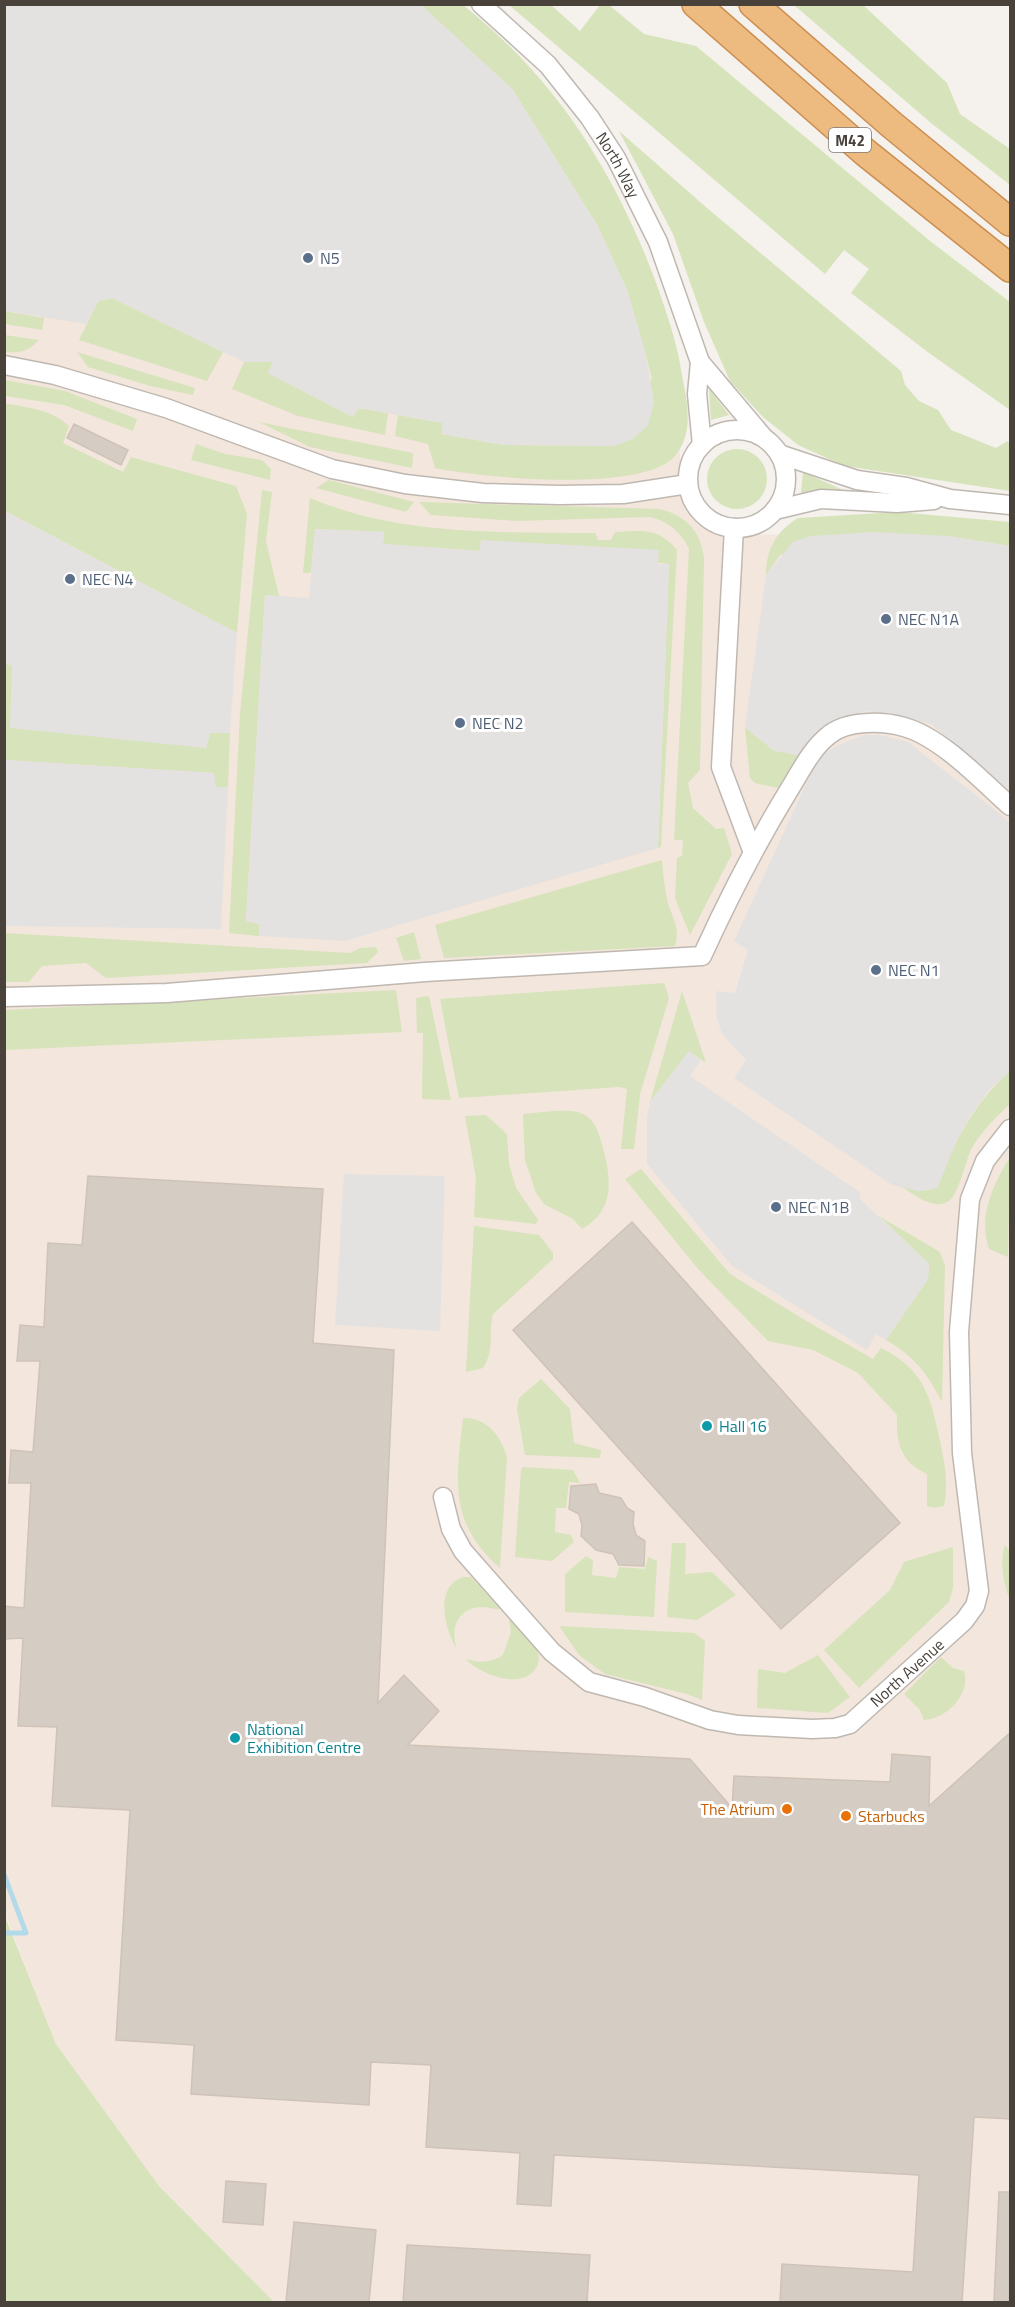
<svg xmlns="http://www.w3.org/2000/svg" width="1015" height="2307" font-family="'Titillium Web',sans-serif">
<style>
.commercial{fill:#f3e6dc}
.green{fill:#d7e3bb}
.parking{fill:#e4e2e1}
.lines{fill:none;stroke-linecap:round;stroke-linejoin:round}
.stream{stroke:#b2dae9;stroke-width:5}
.building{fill:#d5ccc4;stroke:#cfc3b8;stroke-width:1.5}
.minor-casing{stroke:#bfb8b1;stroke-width:21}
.highway-casing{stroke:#cc8d50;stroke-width:30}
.minor{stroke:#fff;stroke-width:18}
.highway{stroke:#edba80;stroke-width:27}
.service-dot{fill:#5c6f8a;stroke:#fff;stroke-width:2}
.culture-dot{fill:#0f9aa8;stroke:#fff;stroke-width:2}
.food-dot{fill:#e8710a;stroke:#fff;stroke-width:2}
.labels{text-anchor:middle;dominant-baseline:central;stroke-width:6;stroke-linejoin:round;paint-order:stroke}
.shield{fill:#fff;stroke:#807b76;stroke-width:1.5}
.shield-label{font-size:15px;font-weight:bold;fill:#49423b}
.street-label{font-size:16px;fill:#49423b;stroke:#fff}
.service-label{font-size:16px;fill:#4e5e75;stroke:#fff;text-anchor:start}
.culture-label{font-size:16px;fill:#0d838f;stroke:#fff;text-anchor:start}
.food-label{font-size:16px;fill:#c56008;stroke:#fff;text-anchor:end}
</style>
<rect width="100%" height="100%" fill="#f5f1ed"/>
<!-- commercial -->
<path class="commercial" d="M5,5H452L676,413L685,509L694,521L725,534L1010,537V2302H274L159,2186L56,2044L5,1914Z"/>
<!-- green -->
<path class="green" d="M421,5H463C555,78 614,170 655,280C666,311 677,341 682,375C687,403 695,433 674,457C641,493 482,478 435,468L428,444L395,436L398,415L443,423L442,434L504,445L614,446L652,378L627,290L597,225L512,89Z
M509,5H551L580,31L600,5H609L644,34L696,46L930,241L1010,302V410L929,353L851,293L869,269L844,250L825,274Z
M794,5H863L947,83L960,114L1010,149V185L931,123Z
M619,131L707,208L901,371L905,385L919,401L938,410L951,430L996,448L1007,441L1010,443V491L845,466L798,445L763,417L730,381L704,322L673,234Z
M112,298L223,352L207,381L79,340L98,301Z
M4,311L44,318L42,330L5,324Z
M5,335L39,340C28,352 20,353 5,352Z
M77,352L195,388L193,395L150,386L88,367Z
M269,360L273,363L268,373L353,417L358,408L388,413L385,435L298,416L232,389L244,362Z
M5,380L65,391L137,419L133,431L64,405L5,396Z
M709,389L729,415L711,420Z
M4,403C29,408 51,409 69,426L63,443L123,472L131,457L236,486L247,514L237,633L5,511Z
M259,422L413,453L412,468L310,447Z
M196,444L225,454L262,460L271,469L270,480L191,460Z
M707 479a30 30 0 1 1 60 0a30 30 0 1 1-60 0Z
M803,472L843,490L801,493Z
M329,480L414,502L406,512L316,488Z
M262,490L272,492L266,541L279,596H265L246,921L259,924V936L229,933L240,713Z
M310,498C400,536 499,532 595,533L598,540H611L615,532C644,531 657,527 677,550L661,847L658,848L669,564L481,540L480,551L383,544L384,532L315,529L311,573H303Z
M419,502L660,509C687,516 701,532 704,558L700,770L688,783L693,808L716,829L724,828L732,854L690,935L675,898L677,858L682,856L683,840H674L689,549C681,532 669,522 650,517L516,521L431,515Z
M898,512L1010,522V546L947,536L780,555L766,575C766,550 776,531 798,518Z
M4,664H12L206,748L210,733H230L228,787H215L214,773L5,760Z
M745,727C761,741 777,753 798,755L778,788L755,783L750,778Z
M662,860C663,872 664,886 667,899C671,917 681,926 675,946L444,958L435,925Z
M414,932L421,959L404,961L396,938Z
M5,933L350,953L360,948L376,947L378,952L367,963L106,978L86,963L42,966L29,982H5Z
M664,983L669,998L640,1094L634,1149H621L627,1089L619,1087L459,1098L440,999Z
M396,990L402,1032L5,1050V1010Z
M682,991L706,1063L689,1051L650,1102Z
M429,996L451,1100L422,1099L423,1033H417L416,998Z
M1010,1071V1104C997,1116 983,1130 973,1146C965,1159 960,1193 949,1201C933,1211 915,1195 902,1187L919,1191L938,1187C953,1142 975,1102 1010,1071Z
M553,1111C565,1111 579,1109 589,1118C598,1126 601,1141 604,1152C612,1183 613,1211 582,1229L573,1219L544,1204L536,1193L525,1160L523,1114Z
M486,1115L507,1134L509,1164L516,1188L538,1220L536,1224L474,1217L476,1178L465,1116Z
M1010,1157L1008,1257L989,1249C978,1217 993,1184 1010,1157Z
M641,1169L730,1274L808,1322L873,1359L881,1348C923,1369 930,1394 939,1437C944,1460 949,1481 944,1506L934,1508L927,1506V1474C900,1462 896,1442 897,1415L858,1373L813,1350L768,1341L698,1269L625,1179Z
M879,1216L940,1252L945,1266L942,1402C927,1373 915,1357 886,1340L928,1279L929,1264Z
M474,1226L539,1235L553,1253V1259L493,1314C488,1334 495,1350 483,1368L466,1372Z
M541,1379L570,1409L574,1443L601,1450L600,1458L525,1455L517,1409L519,1398Z
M463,1418C486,1417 502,1436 507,1458L500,1568C448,1522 456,1481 463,1418Z
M523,1467L573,1470L580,1483L569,1482L566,1508H556L555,1532L571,1535L574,1542L552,1561L515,1557L521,1470Z
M672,1543H686L685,1574L712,1572L736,1595L697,1620L667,1617Z
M1005,1545L1010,1552V1600C1004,1586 999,1560 1005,1545Z
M953,1547V1588L949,1602L859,1688L824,1650L890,1590L904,1562Z
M586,1556L593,1560L592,1575L616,1578L619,1567L645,1569L648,1557L657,1561L654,1617L565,1612V1574Z
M464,1577H471L500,1609C494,1610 488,1607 482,1607C457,1608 450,1629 457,1649C444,1629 434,1585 464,1577Z
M509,1619C518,1629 531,1639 537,1651C540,1656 539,1663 536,1668C522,1691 479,1674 466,1659C480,1663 490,1663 503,1655L511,1632Z
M559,1626L694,1633L705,1641L702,1700L687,1694L605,1674L580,1656Z
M818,1655L850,1697L828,1713L757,1708L758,1669L785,1673Z
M941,1657L953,1668L964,1671C971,1694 947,1719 924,1720L920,1710L904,1694Z
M4,1914L56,2044L159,2186L274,2302H5Z"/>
<!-- parking -->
<path class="parking" d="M4,5H421L512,89L597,225L627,290L644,347L654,402L648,425L633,439L614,446L504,445L441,434L443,423L359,408L353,417L268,373L273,362H244L112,298L98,301L86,324L5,311Z
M4,511L237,633L230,733H210L206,748L10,728L12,665L4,664Z
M315,529L384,532L383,544L480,551L481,540L659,550L658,564H669L658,848L345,941L259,936V924L246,921L265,595L309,598Z
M874,532L947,536L1010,546V792L931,724L895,715L869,711L843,716L824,726L798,755L774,751L745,727L766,575L793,542L811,536Z
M864,735H880L908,742L1010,822V1071L991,1088L972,1113L954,1146L938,1187L930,1190L919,1191L892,1185L734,1078L746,1060L722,1034L717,1018L716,991L735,993L748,950L734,941L815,764L825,753L838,745Z
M5,760L214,773L216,787H228L221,929L5,926Z
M689,1051L701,1060L690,1076L861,1193L859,1198L929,1264L928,1279L886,1340L876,1334L867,1350L732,1266L647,1164V1117L650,1102Z
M344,1174L445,1176L440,1331L335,1325Z"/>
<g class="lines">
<!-- stream -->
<path class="stream" d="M4,1874L26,1933H4"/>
</g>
<!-- building -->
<path class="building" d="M74,424L128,450L121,465L67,438Z
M88,1176L323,1189L313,1343L394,1350L378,1703L404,1675L439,1711L408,1745L690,1759L732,1808L734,1776L890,1782L892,1754L930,1757L929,1806L1011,1732V2119L974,2117L962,2302H780L782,2264L913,2272L919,2175L554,2155L551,2206L517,2204L520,2153L426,2147L431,2065L371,2062L369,2105L191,2094L194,2045L116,2040L130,1810L52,1806L57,1727L18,1726L23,1638L4,1639V1606L24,1608L31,1483H9L11,1450L33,1452L40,1361H17L20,1325L44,1327L48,1243L82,1245Z
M632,1222L900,1523L781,1629L513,1330Z
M596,1484L599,1493L621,1498L627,1508L634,1512L633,1524L636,1535L645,1541L644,1566L619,1565L613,1554L596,1550L581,1536L582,1525L579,1514L569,1509L571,1486Z
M226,2181L266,2184L263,2225L223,2222Z
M999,2192H1011L1009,2302H994Z
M294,2222L376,2230L369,2302H286Z
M407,2245L590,2255L587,2302H403Z"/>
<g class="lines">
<!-- minor casing -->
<g class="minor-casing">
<g id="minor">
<path id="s1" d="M481,4L548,65L590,118L616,158L658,242L700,362L764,438"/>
<path d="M700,362L697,394L702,445"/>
<path d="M4,365L55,375L166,408L332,469L405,484L483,493L560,495L623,494L688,484"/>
<circle cx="737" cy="479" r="49"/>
<path d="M779,454L857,480L906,487L950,499L1010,505"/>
<path d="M775,510L821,499L897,503L934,500"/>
<path d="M734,528L721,767L752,850"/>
<path d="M4,997L167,993L425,972L702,956C728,899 756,844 789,790C801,771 811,749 829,735C847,720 883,721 904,727C941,737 982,781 1010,806"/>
<path id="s2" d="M443,1497L451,1529L463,1551L552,1652L589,1682L645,1697L710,1720L738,1725L812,1729L835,1728L850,1724L964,1621L975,1606L979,1591L962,1453L959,1332L970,1199L985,1161L1010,1129"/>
</g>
</g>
<!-- highway casing -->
<g class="highway-casing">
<path id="highway" d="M696,4L866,153L1010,268
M753,4L892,125L1010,222"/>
</g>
<!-- minor -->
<use href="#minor" class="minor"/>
<!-- highway -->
<use href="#highway" class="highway"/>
</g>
<!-- markers -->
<g class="service-dot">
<circle cx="308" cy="258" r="6"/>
<circle cx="70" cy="579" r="6"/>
<circle cx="886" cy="619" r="6"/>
<circle cx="460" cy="723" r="6"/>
<circle cx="876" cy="970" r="6"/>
<circle cx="776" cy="1207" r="6"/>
</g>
<g class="culture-dot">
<circle cx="707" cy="1426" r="6"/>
<circle cx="235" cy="1738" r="6"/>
</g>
<g class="food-dot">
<circle cx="787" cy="1809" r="6"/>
<circle cx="846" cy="1816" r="6"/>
</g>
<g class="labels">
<!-- shield labels -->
<rect class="shield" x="829" y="128" width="42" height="24" rx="4.5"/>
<g class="shield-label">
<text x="850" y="140">M42</text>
</g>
<!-- street labels -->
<g class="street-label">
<text stroke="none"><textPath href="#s1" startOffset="213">North Way</textPath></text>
<text stroke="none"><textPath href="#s2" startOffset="585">North Avenue</textPath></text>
</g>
<!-- service labels -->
<g class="service-label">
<text x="320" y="258">N5</text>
<text x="82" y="579">NEC N4</text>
<text x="898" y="619">NEC N1A</text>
<text x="472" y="723">NEC N2</text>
<text x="888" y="970">NEC N1</text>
<text x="788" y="1207">NEC N1B</text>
</g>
<!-- culture labels -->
<g class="culture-label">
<text x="719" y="1426">Hall 16</text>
<text x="247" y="1729">National<tspan x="247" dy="18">Exhibition Centre</tspan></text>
</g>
<!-- food labels -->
<g class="food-label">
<text x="775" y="1809">The Atrium</text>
<text x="858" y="1816" text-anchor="start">Starbucks</text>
</g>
</g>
<!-- border -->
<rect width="1015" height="2307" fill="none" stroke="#49423b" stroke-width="12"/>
</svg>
